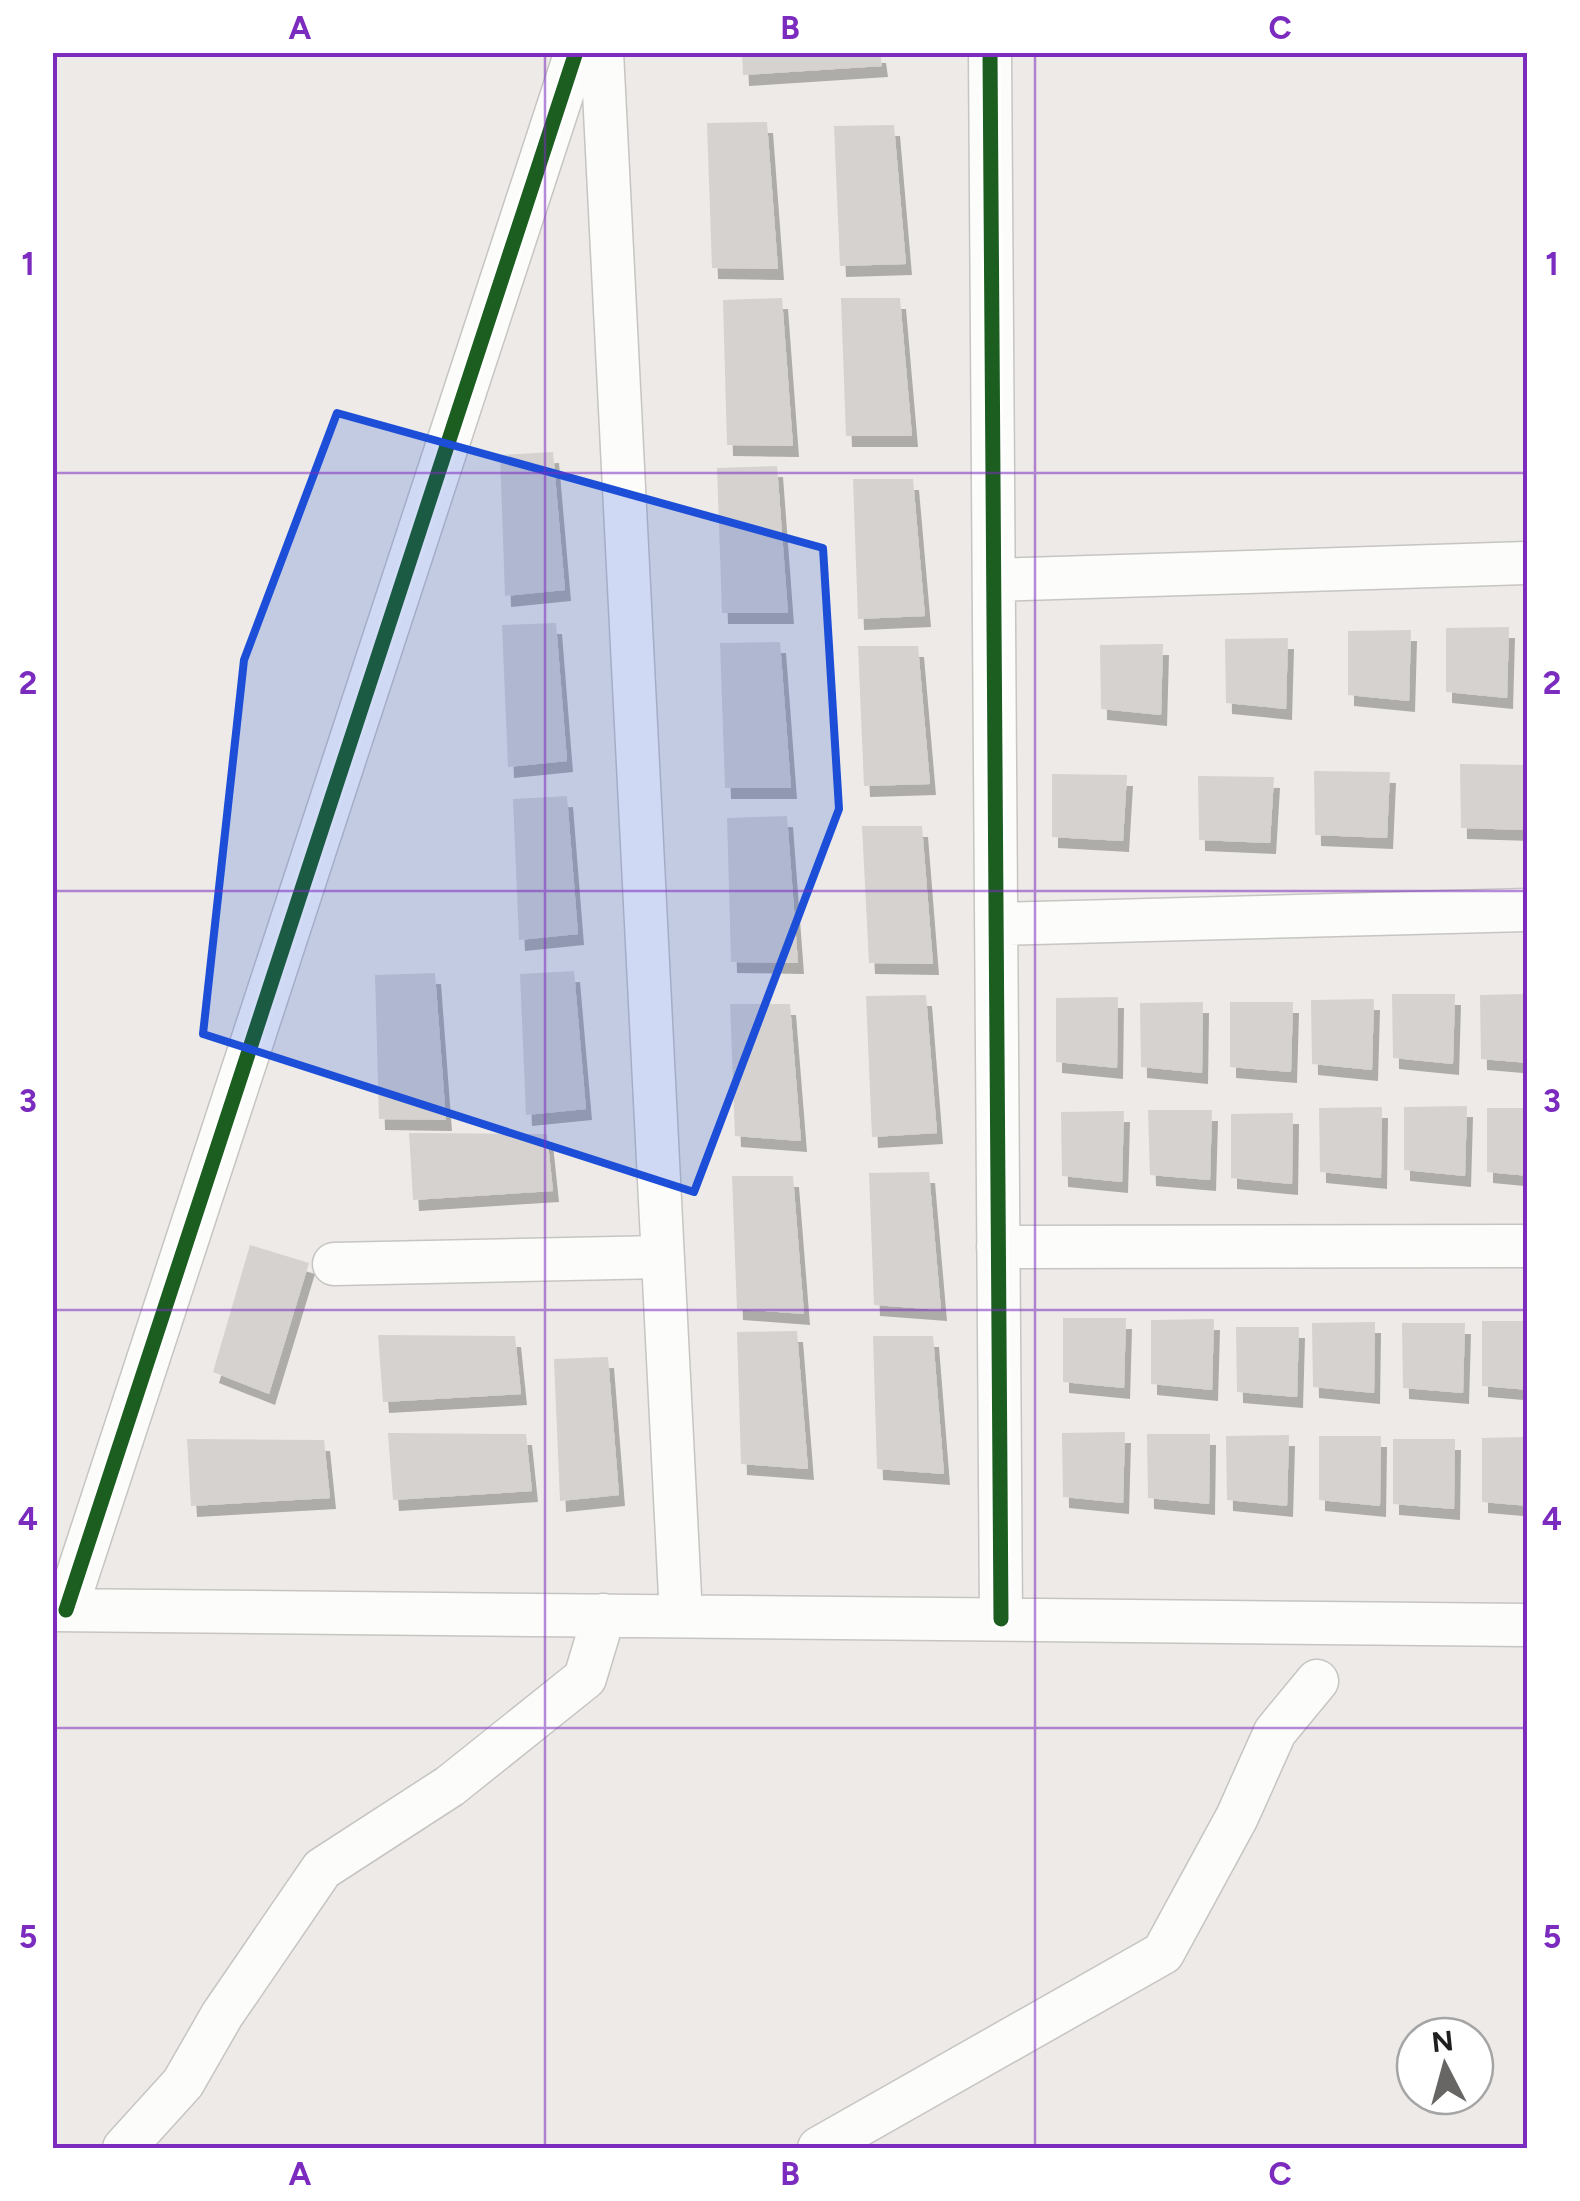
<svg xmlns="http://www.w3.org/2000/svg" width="1580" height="2201" font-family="Figtree,sans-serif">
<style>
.building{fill:#d5d2d0;filter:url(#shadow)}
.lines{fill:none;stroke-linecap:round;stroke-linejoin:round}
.minor-casing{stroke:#c6c5c3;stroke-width:45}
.minor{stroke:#fcfcfb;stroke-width:42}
.cycleway-casing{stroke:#fff;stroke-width:21}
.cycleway{stroke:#1b5e20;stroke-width:15}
.marked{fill:#1d4ed8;fill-opacity:0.2;stroke:#1d4ed8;stroke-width:8;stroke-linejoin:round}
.grid{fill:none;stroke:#7b2cbf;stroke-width:2.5;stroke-opacity:0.55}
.neatline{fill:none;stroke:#7b2cbf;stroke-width:4}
.grid-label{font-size:32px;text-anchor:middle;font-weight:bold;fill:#7b2cbf}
</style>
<defs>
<filter id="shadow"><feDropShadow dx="6" dy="11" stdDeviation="0" flood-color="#0004"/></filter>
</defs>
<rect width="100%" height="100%" fill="#edeae7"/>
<!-- building -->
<path class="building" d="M742,52H880L882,66L743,75Z
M767,122L778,269L712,268L707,123Z
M894,125L906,264L840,266L834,126Z
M782,298L793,446L727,445L723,300Z
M841,298H900L912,436H846Z
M553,452L565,590L505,596L500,455Z
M777,466L788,613H722L717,468Z
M853,479H913L925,616L858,619Z
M556,623L567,761L508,767L502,625Z
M1509,627L1507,698L1446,692V628Z
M1411,630L1409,701L1348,695V631Z
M1288,638L1286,709L1226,703L1225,639Z
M780,642L791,788H725L720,643Z
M1163,644L1161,715L1101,709L1100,645Z
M858,646H918L930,784L864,786Z
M1460,764L1528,765V830L1461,828Z
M1314,771L1390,772L1387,838L1315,835Z
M1052,774L1127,775L1123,841L1052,837Z
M1198,776L1274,777L1270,843L1199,840Z
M567,796L578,934L519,940L513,799Z
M787,816L798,963L731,962L727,818Z
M862,826H922L933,964L869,963Z
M574,971L586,1109L526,1115L520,974Z
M435,973L446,1120L379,1119L375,975Z
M1392,994H1455L1453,1064L1393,1058Z
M1528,994V1063L1481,1059L1480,995Z
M926,995L937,1133L872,1137L866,996Z
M1118,997L1117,1068L1056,1062V998Z
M1374,999L1372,1070L1312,1064L1311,1000Z
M1203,1002L1202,1073L1141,1067L1140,1003Z
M1230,1002H1293L1291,1072L1230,1067Z
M730,1004H790L801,1141L735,1136Z
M1467,1106L1465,1176L1404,1170V1107Z
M1382,1107L1381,1178L1320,1172L1319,1108Z
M1487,1108H1528V1176L1487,1172Z
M1148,1110H1212L1210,1180L1150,1175Z
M1124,1111L1122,1182L1062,1176L1061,1112Z
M1293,1113L1292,1184L1231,1178V1114Z
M409,1133L547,1134L553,1191L413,1200Z
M929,1172L941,1310L874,1305L869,1173Z
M732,1176H793L804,1314L737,1309Z
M250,1245L309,1263L269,1394L213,1372Z
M1063,1318H1126L1124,1388L1063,1382Z
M1214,1319L1212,1390L1151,1384V1320Z
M1482,1321H1528V1390L1482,1386Z
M1375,1322L1374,1393L1313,1387L1312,1323Z
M1402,1323H1465L1463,1393L1403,1388Z
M1236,1327H1299L1297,1397L1237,1392Z
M797,1331L808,1469L741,1464L737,1332Z
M378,1335L515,1336L521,1394L383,1402Z
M873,1336H933L944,1474L877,1469Z
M608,1357L619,1495L560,1501L554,1359Z
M1125,1432L1123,1503L1063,1497L1062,1433Z
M388,1433L526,1434L532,1491L393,1500Z
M1147,1434H1210L1209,1504L1148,1498Z
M1289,1435L1287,1506L1227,1500L1226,1436Z
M1319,1436H1381L1380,1506L1319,1500Z
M1528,1437V1506L1482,1502V1438Z
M187,1439L324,1440L330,1498L191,1506Z
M1393,1439H1455L1454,1509L1393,1504Z"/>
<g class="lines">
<!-- minor casing -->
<g class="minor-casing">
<path id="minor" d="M602,52L681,1616
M990,52L1001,1619
M994,580L1528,563
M996,924L1528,910
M998,1247L1528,1246
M334,1264L663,1257
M52,1610L1528,1625
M66,1610L576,52
M124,2148L183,2083L222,2015L322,1869L450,1786L585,1678L604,1615
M819,2148L1163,1953L1237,1817L1275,1732L1317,1681"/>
</g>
<!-- minor -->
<use href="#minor" class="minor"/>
<!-- cycleway casing -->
<g class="cycleway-casing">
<path id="cycleway" d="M990,52L1001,1619
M66,1610L576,52"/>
</g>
<!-- cycleway -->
<use href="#cycleway" class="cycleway"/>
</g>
<!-- marked area -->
<path class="marked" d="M337,413L823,548L839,809L694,1192L203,1034L244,660Z"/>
<!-- grid -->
<path class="grid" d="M545,52V2148M1035,52V2148M52,473H1528M52,891H1528M52,1310H1528M52,1728H1528"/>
<!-- border -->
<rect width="1580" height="2201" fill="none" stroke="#ffffff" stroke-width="110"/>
<!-- north arrow -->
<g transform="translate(1445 2066) rotate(354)"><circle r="48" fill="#ffffff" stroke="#a5a5a5" stroke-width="2.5"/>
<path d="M0-8L18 38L0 25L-18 38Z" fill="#676665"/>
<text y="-15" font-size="28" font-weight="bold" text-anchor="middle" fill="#1f1f1f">N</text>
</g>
<rect x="55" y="55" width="1470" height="2091" class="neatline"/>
<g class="grid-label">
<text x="300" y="39">A</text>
<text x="790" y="39">B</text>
<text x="1280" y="39">C</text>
<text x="28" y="275">1</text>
<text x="1552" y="275">1</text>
<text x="28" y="694">2</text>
<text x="1552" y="694">2</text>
<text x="28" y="1112">3</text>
<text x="1552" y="1112">3</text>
<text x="28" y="1530">4</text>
<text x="1552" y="1530">4</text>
<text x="28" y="1948">5</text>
<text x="1552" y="1948">5</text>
<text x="300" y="2185">A</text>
<text x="790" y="2185">B</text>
<text x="1280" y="2185">C</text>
</g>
</svg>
